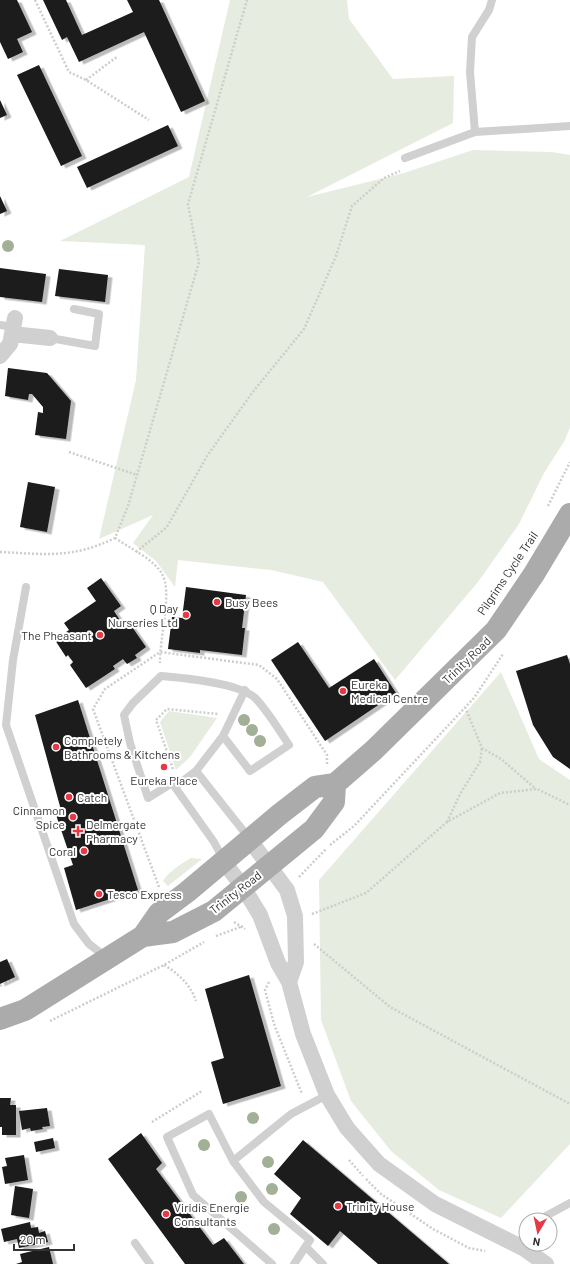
<svg xmlns="http://www.w3.org/2000/svg" width="570" height="1264" font-family="Barlow,sans-serif">
<style>
.green{fill:#e6ecdf}
.building{fill:#1a1a1a;filter:url(#shadow)}
.lines{fill:none;stroke-linecap:round;stroke-linejoin:round}
.path{stroke:#cdcdcd;stroke-width:2.5;stroke-dasharray:2 2;stroke-linecap:butt}
.lane{stroke:#d0d0d0;stroke-width:8}
.street{stroke:#d0d0d0;stroke-width:16}
.primary{stroke:#ababab;stroke-width:22}
.tree{fill:#a2b095}
.poi-dot{fill:#e63946;stroke:#fff;stroke-width:1.5}
.labels{text-anchor:middle;dominant-baseline:central;stroke-width:4;stroke-linejoin:round;paint-order:stroke}
.street-label{font-size:12px;fill:#333;stroke:#fff}
.poi-label{font-size:12px;fill:#333;stroke:#fff;text-anchor:start}
</style>
<defs>
<filter id="shadow"><feDropShadow dx="4.5" dy="2.5" stdDeviation="0" flood-color="#0004"/></filter>
</defs>
<rect width="100%" height="100%" fill="#fff"/>
<!-- green -->
<path class="green" d="M230,0H347L349,19L393,79L454,76L453,123L307,197L404,173L473,150L552,152L570,155V427L565,440L544,473L519,524L478,582L395,680L323,582L271,570L178,560L175,587L156,561L133,543L153,515L99,539L136,380L145,245L60,241L189,177Z
M501,672L539,759L570,780V1144L501,1218L439,1190L391,1151L351,1101L321,1020L319,880Z
M169,711L217,718L190,757L176,770L160,722Z
M191,858L202,859L168,886L163,881C169,871 181,864 191,858Z"/>
<!-- building -->
<path class="building" d="M0,0H17L32,32L17,39L23,52L8,59L0,42Z
M43,0H66L82,35L133,12L127,0H159L205,101L181,112L144,32L79,62L67,37L62,40Z
M39,65L82,156L61,166L17,75Z
M0,100L7,115L0,118Z
M168,125L178,146L87,188L77,167Z
M0,196L7,211L0,214Z
M0,268L46,274L42,302L0,297Z
M59,269L108,275L105,302L55,296Z
M8,368L47,373L71,401L66,439L35,435L38,412L43,413V407L32,394H29L28,400L5,396Z
M28,482L55,487L47,532L20,527Z
M101,578L121,606L114,611L125,628L130,624L146,647L135,655L137,658L127,664L123,659L113,666L115,669L86,688L70,665L73,662L68,655L66,657L55,640L69,630L64,623L96,601L87,588Z
M186,587L246,595L242,628H245L242,655L200,650V653L168,649L172,617L182,618Z
M298,642L329,688L374,659L396,693L325,741L271,660Z
M567,655L570,664V769L553,757L533,725L516,671Z
M78,700L138,890L76,910L64,868L73,865L55,812L61,810L35,715Z
M7,959L15,977L0,984V962Z
M249,975L281,1086L223,1104L211,1062L224,1058L205,989Z
M0,1098H11L10,1105H16V1135H2V1127H0Z
M47,1108L50,1126L42,1127L43,1129L31,1131L30,1128L22,1130L19,1111Z
M141,1133L162,1163L156,1169L213,1245L224,1238L244,1264H185L108,1159Z
M53,1138L55,1148L36,1152L34,1142Z
M303,1140L449,1264H378L340,1231L328,1246L290,1214L301,1198L274,1174Z
M24,1155L28,1180L5,1184L2,1167L7,1166L5,1158Z
M15,1186L33,1189L29,1218L11,1215Z
M30,1222L31,1228L38,1227L39,1233L45,1231L48,1242L19,1248L17,1239L4,1242L1,1229Z
M49,1247L53,1264H16L22,1262L20,1254Z"/>
<g class="lines">
<!-- path -->
<path class="path" d="M35,0L69,72L86,80L149,120
M86,80L118,56
M69,452L137,475
M548,506L570,462
M115,538C128,547 155,560 162,574C173,592 159,640 160,663
M0,552C45,554 72,559 115,538L128,506L199,262L188,204L247,0
M136,552L167,527L207,456L252,393L304,329L336,256L352,206L384,178L400,171
M465,707L482,748L501,759L536,789
M173,769L156,720L167,709L218,714
M447,822L460,794L480,762L482,748
M330,845L354,826L474,698L503,654
M299,877L326,849
M159,887L93,709L105,689L160,652L259,665L277,679L327,755V764
M312,914L366,893L447,822L500,793L537,789L570,805
M234,922L245,929
M216,936L243,926
M314,944L390,1007L570,1104
M164,965C179,974 190,984 196,1001
M269,982L265,990L274,1024L302,1094
M0,986L12,980
M50,1021L164,965L204,942
M152,1122L202,1091
M349,1160L363,1176
M366,1179L381,1194L433,1229L469,1248L485,1251"/>
<!-- lane -->
<path class="lane" d="M475,132L470,72L472,37L489,10L492,0
M405,158L475,132L570,126
M0,325L13,327
M50,338L95,346L99,314L74,309
M26,587L13,660L6,725L74,924L89,944L106,957
M223,736L250,771L289,745C279,730 269,713 257,700C243,683 184,678 161,676L133,703L124,715L130,743L148,798L172,783L179,784L196,771L223,736L245,690
M196,771L249,838
M172,783L214,842L224,861
M233,1161L291,1114L327,1095
M543,1220L546,1216L570,1203
M135,1243L150,1264
M307,1248L323,1264
M272,1264L193,1195L167,1137L209,1114L233,1161L264,1202L310,1240L294,1264"/>
<!-- street -->
<path class="street" d="M12,334L50,338
M0,356L10,344L15,318
M249,839L287,890L295,916L296,962L289,982
M224,862L243,887L260,915L278,963L289,982L303,1034L327,1095L347,1128L379,1164L435,1204L523,1248L546,1264"/>
<!-- primary -->
<path class="primary" d="M143,936L159,913L187,892L280,814L315,787L335,784L374,750L496,630L534,574L570,514
M0,1019L25,1010L143,936L173,932L214,911L314,829L334,802L335,784"/>
</g>
<!-- trees -->
<g class="tree">
<circle cx="8" cy="246" r="6"/>
<circle cx="244" cy="720" r="6"/>
<circle cx="252" cy="730" r="6"/>
<circle cx="260" cy="741" r="6"/>
<circle cx="253" cy="1118" r="6"/>
<circle cx="204" cy="1145" r="6"/>
<circle cx="268" cy="1162" r="6"/>
<circle cx="272" cy="1189" r="6"/>
<circle cx="241" cy="1197" r="6"/>
<circle cx="274" cy="1229" r="6"/>
</g>
<!-- markers -->
<g class="poi-dot">
<circle cx="217" cy="602" r="4"/>
<circle cx="186" cy="615" r="4"/>
<circle cx="100" cy="635" r="4"/>
<circle cx="343" cy="691" r="4"/>
<circle cx="56" cy="747" r="4"/>
<circle cx="164" cy="767" r="4"/>
<circle cx="69" cy="797" r="4"/>
<circle cx="73" cy="817" r="4"/>
<path d="M76 825h4v4h4v4h-4v4h-4v-4h-4v-4h4z"/>
<circle cx="84" cy="851" r="4"/>
<circle cx="99" cy="894" r="4"/>
<circle cx="338" cy="1206" r="4"/>
<circle cx="166" cy="1214" r="4"/>
</g>
<g class="labels">
<!-- street labels -->
<g class="street-label">
<text transform="translate(507 573) rotate(-56)">Pilgrims Cycle Trail</text>
<text transform="translate(466 660) rotate(-44)">Trinity Road</text>
<text transform="translate(235 892) rotate(-38)">Trinity Road</text>
</g>
<!-- poi labels -->
<g class="poi-label">
<text x="225" y="602">Busy Bees</text>
<text x="178" y="608" text-anchor="end">Q Day<tspan x="178" dy="14">Nurseries Ltd</tspan></text>
<text x="92" y="635" text-anchor="end">The Pheasant</text>
<text x="351" y="684">Eureka<tspan x="351" dy="14">Medical Centre</tspan></text>
<text x="64" y="740">Completely<tspan x="64" dy="14">Bathrooms &amp; Kitchens</tspan></text>
<text x="164" y="780" text-anchor="middle">Eureka Place</text>
<text x="77" y="797">Catch</text>
<text x="65" y="810" text-anchor="end">Cinnamon<tspan x="65" dy="14">Spice</tspan></text>
<text x="86" y="824">Delmergate<tspan x="86" dy="14">Pharmacy</tspan></text>
<text x="76" y="851" text-anchor="end">Coral</text>
<text x="107" y="894">Tesco Express</text>
<text x="346" y="1206">Trinity House</text>
<text x="174" y="1207">Viridis Energie<tspan x="174" dy="14">Consultants</tspan></text>
</g>
</g>
<!-- north arrow -->
<g transform="translate(538 1232) rotate(189)"><circle r="19" fill="#ffffff" stroke="#adadad"/>
<path d="M0-3L7 15L0 10L-7 15Z" fill="#e63946"/>
<text y="-6" font-size="11" font-weight="bold" text-anchor="middle" fill="#333333">N</text>
</g>
<!-- scale -->
<path d="M14 1244v6h60v-6" fill="none" stroke="#333333" stroke-width="2"/>
<text x="20" y="1244" font-size="12" fill="#333333" stroke="#ffffff" stroke-width="3" paint-order="stroke">20 m</text>
</svg>
